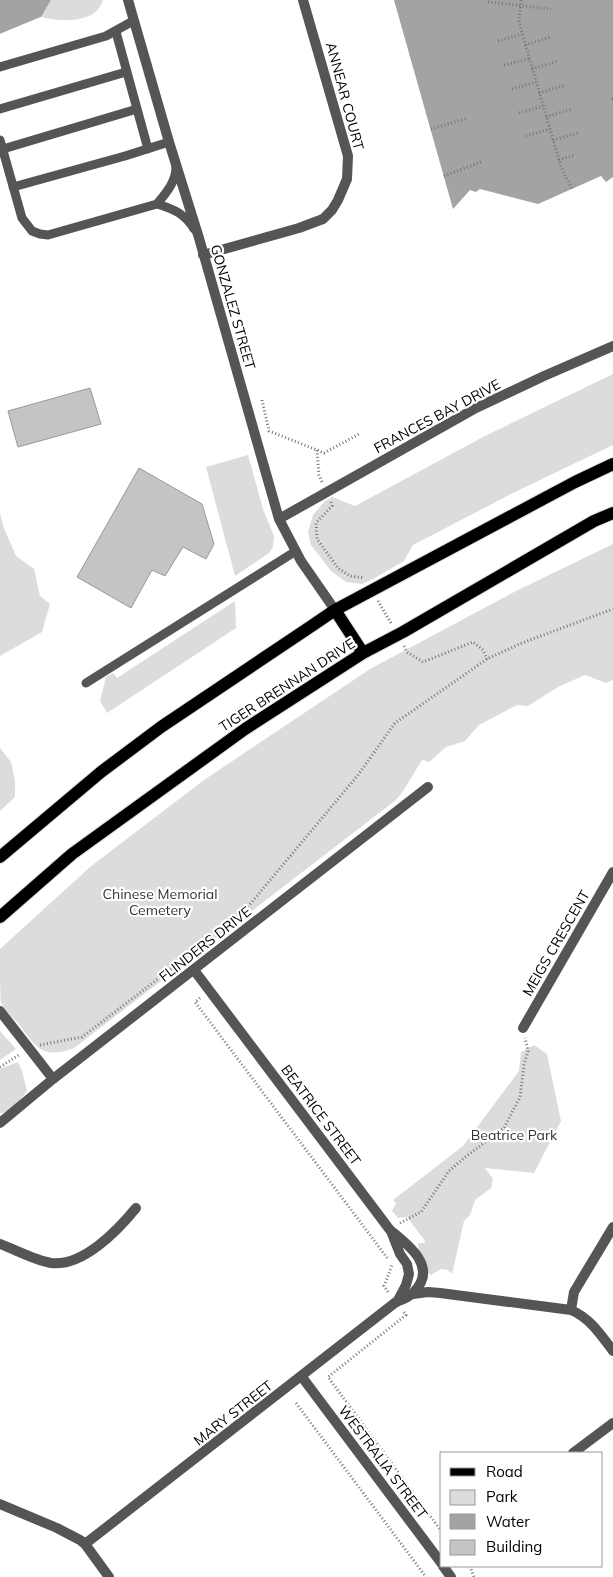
<svg xmlns="http://www.w3.org/2000/svg" width="613" height="1577" font-family="Mulish,sans-serif">
<style>
.green{fill:#dcdcdc}
.water{fill:#a3a3a3}
.pier{fill:#fff}
.building{fill:#c4c4c4;stroke:#999}
.lines{fill:none;stroke-linecap:round;stroke-linejoin:round}
.primary-casing{stroke:#dbdbdb;stroke-width:14}
.path{stroke:#777;stroke-width:3;stroke-dasharray:1 2.5;stroke-linecap:butt}
.lane{stroke:#555;stroke-width:9}
.street{stroke:#555;stroke-width:10}
.primary{stroke:#000;stroke-width:12}
.labels{text-anchor:middle;dominant-baseline:central;stroke-width:4.5;stroke-linejoin:round;paint-order:stroke}
.street-label{font-size:14px;fill:#000;stroke:#fff}
.park-label{font-size:14px;fill:#333;stroke:#fff}
</style>
<rect width="100%" height="100%" fill="#fff"/>
<!-- green -->
<path class="green" d="M51,0H103C96,24 61,22 41,17Z
M613,374V445L515,492L413,545L404,561L373,579L362,584L346,582L331,571L311,545L308,532L313,515L325,501L332,497L355,506L485,436Z
M248,455L263,509L274,536L273,547L269,553L235,576L206,467Z
M0,513L3,526L16,556L34,569L40,596L50,604L42,632L0,656Z
M613,544V680L606,683L585,675L558,687L528,706L517,705L479,725L465,741L446,747L429,762L422,760L403,791L396,800L74,1048C42,1060 36,1047 18,1023C12,1017 4,1010 1,1002C0,997 0,958 0,949L90,867L204,780L370,669L514,592Z
M235,601L236,628L107,713L100,701L106,677L113,673L117,678Z
M0,748L11,762L15,781V797L0,811Z
M0,1031L16,1049L0,1060Z
M534,1045L547,1054L561,1121L534,1173L485,1168L493,1179L491,1188L475,1200L470,1215L464,1221L452,1274L448,1270L441,1269L431,1275L420,1264L418,1243H425V1241L407,1217L398,1218L392,1211L396,1203L393,1200L463,1146L519,1071L521,1052Z
M18,1062L22,1071L27,1091L10,1112L0,1113V1069Z"/>
<!-- water -->
<path class="water" d="M0,0H51L41,17L0,34Z
M394,0H613V177L606,182L601,176L538,204L480,189L476,192L470,190L453,209Z"/>
<!-- pier -->
<path class="pier" d="M41,17H44L0,36V34Z"/>
<!-- building -->
<path class="building" d="M90,388L101,424L18,447L8,411Z
M139,468L202,504L214,544L206,559L183,547L165,576L152,570L131,608L77,577Z"/>
<g class="lines">
<!-- primary casing -->
<g class="primary-casing">
<path id="primary" d="M335,610L363,653
M0,857L101,772L161,727L313,625L335,610L575,482L613,464
M0,917L72,854L245,729L363,653L403,632L594,521L613,513"/>
</g>
<!-- path -->
<path class="path" d="M521,0L519,22L561,167L572,189
M488,2L551,9
M498,41L522,34
M525,45L551,37
M504,65L529,59
M532,69L558,61
M512,89L536,82
M539,93L566,85
M612,99H613
M519,113L543,106
M546,117L572,109
M431,129L468,118
M526,136L550,129
M553,140L578,133
M559,160L575,155
M444,176L481,162
M262,400L269,431L317,450L324,453L359,434
M317,450L319,475L322,482
M331,502L332,506L316,523L317,539L338,568L350,576L364,578
M378,601L391,623
M404,646L407,652L423,662L473,642L483,650L487,659
M241,915L358,775L395,723L487,659L522,643L613,609
M200,998L195,1002L388,1259
M40,1045L82,1037L184,959
M0,1067L19,1055
M400,1223L421,1212L449,1171L464,1158L504,1128L520,1097L524,1065L528,1051L525,1038
M388,1292L384,1286L392,1265L391,1264
M404,1312L406,1315L328,1377L442,1532
M296,1403L426,1577
M470,1566L474,1577"/>
<!-- lane -->
<path class="lane" d="M116,32L148,149
M0,67L106,36L133,21
M0,109L126,72
M0,140L22,218L32,231L40,234L48,235L157,204C174,209 185,214 194,229
M3,149L137,109
M13,187L125,156L169,142
M157,204C166,193 176,182 176,167
M86,683L296,551"/>
<!-- street -->
<path class="street" d="M128,0L169,142L199,238L279,519L301,561L335,610
M203,255L299,228L323,219L332,210L338,200L347,179L348,156L303,0
M279,519L476,408L544,376L613,346
M0,1011L53,1079
M523,1028L613,872
M0,1123L53,1079L428,787
M391,1231L400,1254L407,1264L409,1274L406,1285L397,1302
M0,1244C16,1250 34,1260 51,1263C83,1267 118,1230 136,1208
M413,1294L428,1292L440,1293L571,1310C590,1318 601,1335 613,1351
M571,1310L574,1292L613,1227
M302,1377L442,1564
M573,1453L613,1423
M0,1504L57,1528L80,1540L85,1544L109,1577
M85,1544L396,1302C402,1300 409,1297 413,1293C439,1268 409,1245 390,1230L194,970
M443,1566L451,1577"/>
<!-- primary -->
<use href="#primary" class="primary"/>
</g>
<g class="labels">
<!-- street labels -->
<g class="street-label">
<text transform="translate(345 96) rotate(75)">ANNEAR COURT</text>
<text transform="translate(233 307) rotate(74)">GONZALEZ STREET</text>
<text transform="translate(437 416) rotate(-28)">FRANCES BAY DRIVE</text>
<text transform="translate(287 685) rotate(-33)">TIGER BRENNAN DRIVE</text>
<text transform="translate(556 943) rotate(-60)">MEIGS CRESCENT</text>
<text transform="translate(205 944) rotate(-38)">FLINDERS DRIVE</text>
<text transform="translate(321 1115) rotate(53)">BEATRICE STREET</text>
<text transform="translate(233 1413) rotate(-38)">MARY STREET</text>
<text transform="translate(383 1462) rotate(53)">WESTRALIA STREET</text>
</g>
<!-- park labels -->
<g class="park-label">
<text x="160" y="894">Chinese Memorial<tspan x="160" dy="16">Cemetery</tspan></text>
<text x="514" y="1135">Beatrice Park</text>
</g>
</g>
<!-- legend -->
<rect x="440" y="1452" width="162" height="115" fill="#ffffff" stroke="#999999"/>
<rect x="450" y="1468" width="25" height="8" fill="#000000" stroke="#999999"/>
<text x="486" y="1477" font-size="15" fill="#000000">Road</text>
<rect x="450" y="1490" width="25" height="15" fill="#dcdcdc" stroke="#999999"/>
<text x="486" y="1502" font-size="15" fill="#000000">Park</text>
<rect x="450" y="1514" width="25" height="15" fill="#a3a3a3" stroke="#999999"/>
<text x="486" y="1527" font-size="15" fill="#000000">Water</text>
<rect x="450" y="1540" width="25" height="15" fill="#c4c4c4" stroke="#999999"/>
<text x="486" y="1552" font-size="15" fill="#000000">Building</text>
</svg>
